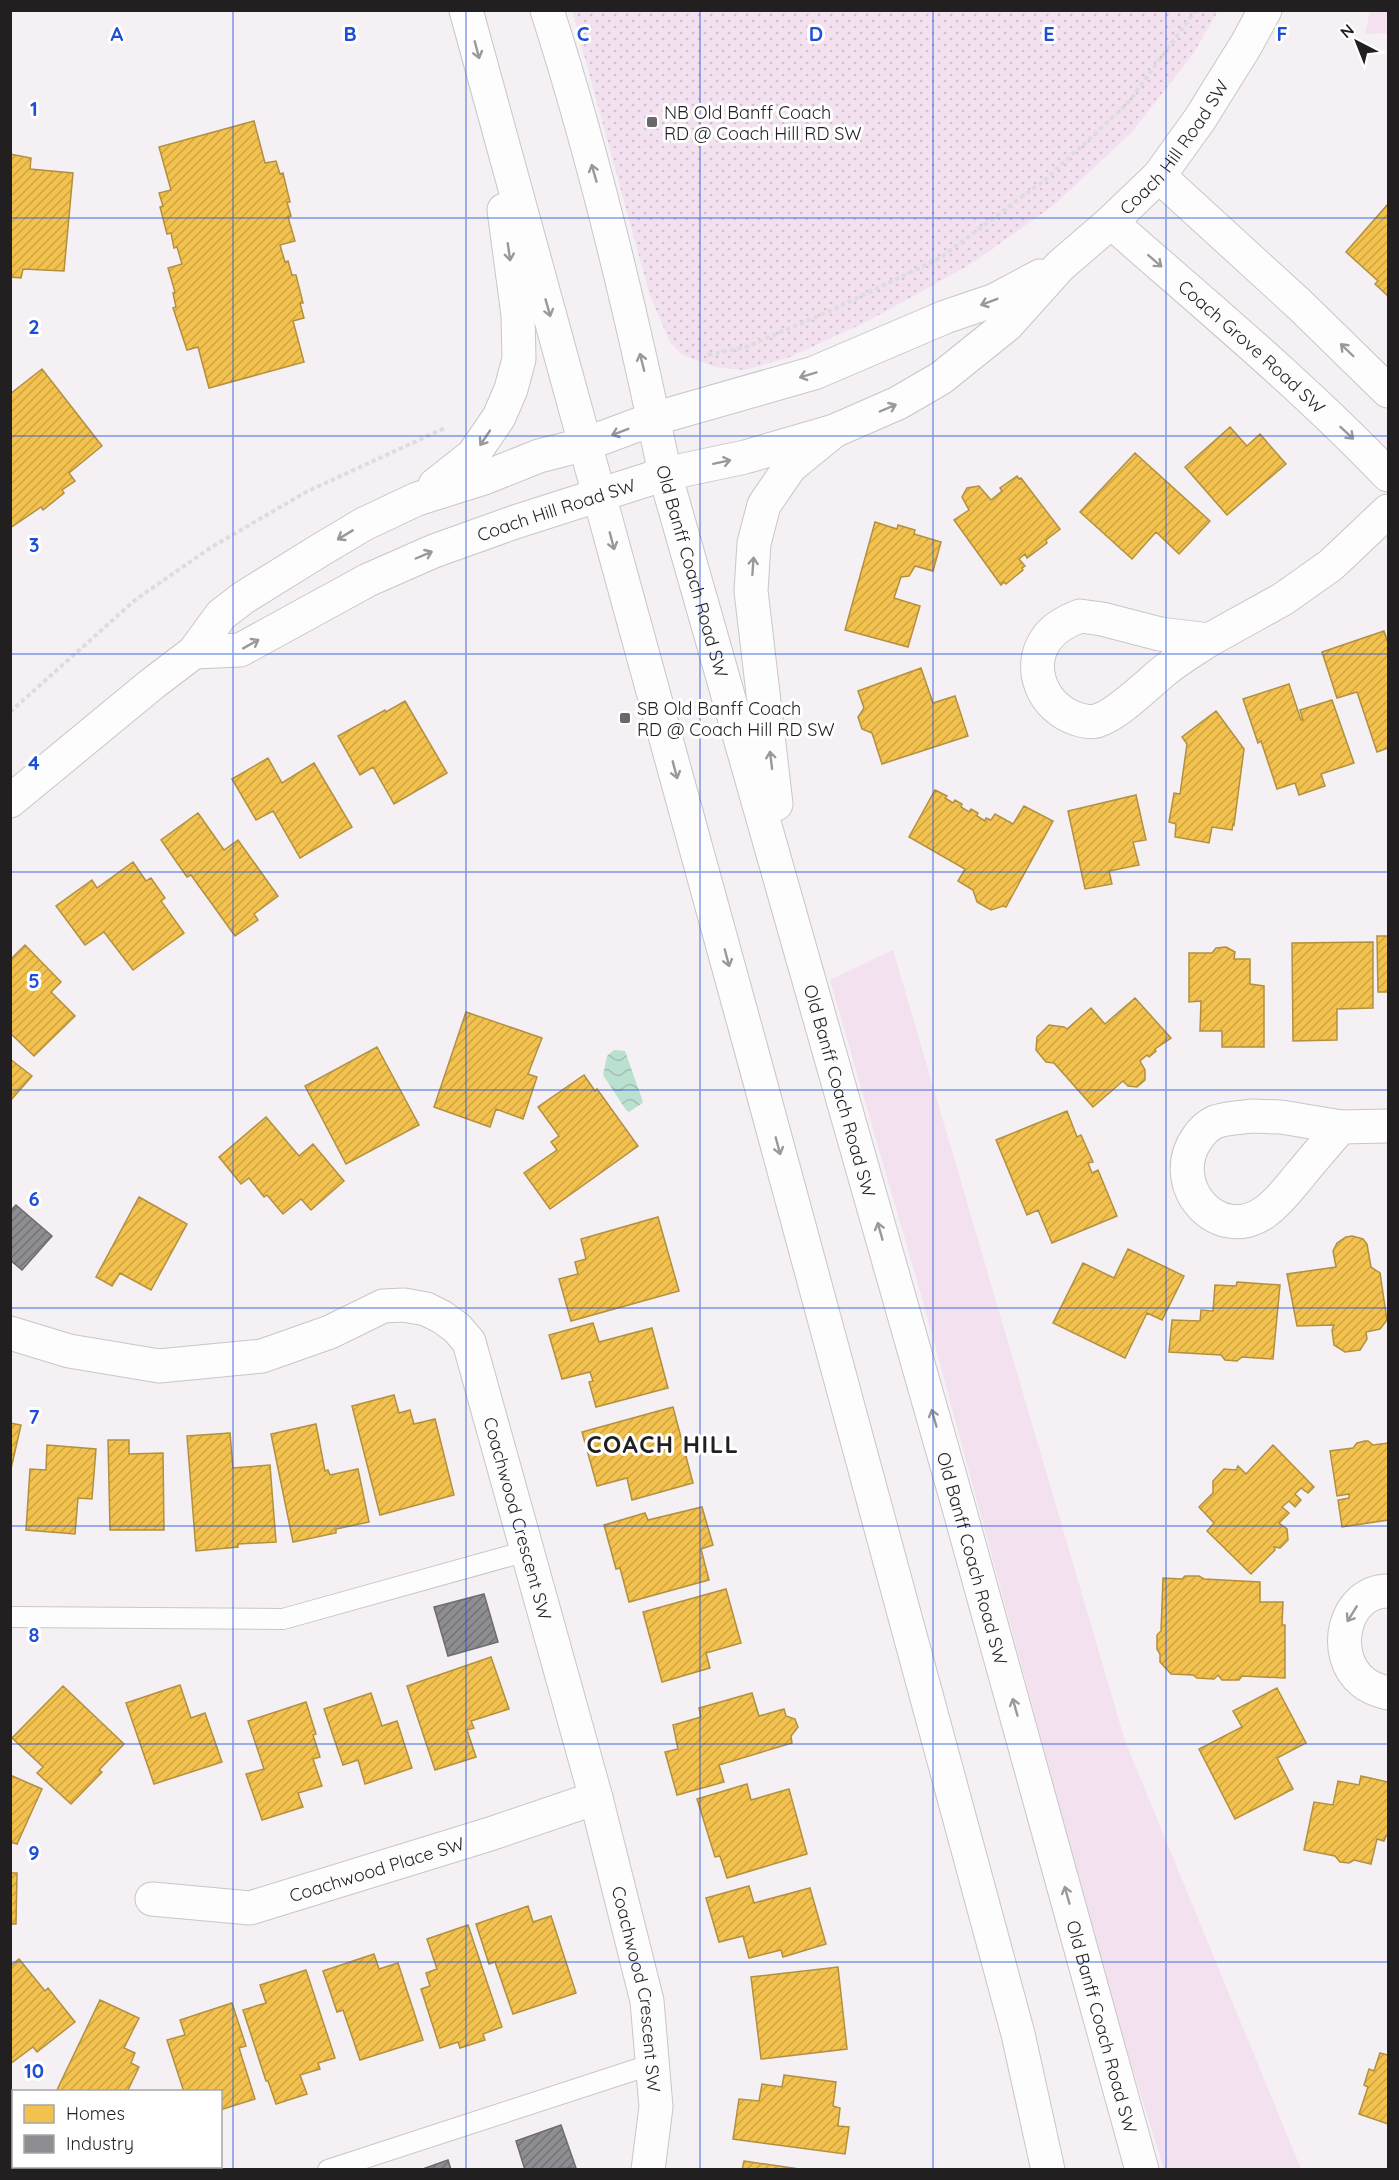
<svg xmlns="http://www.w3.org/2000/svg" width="1399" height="2180" font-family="Quicksand,sans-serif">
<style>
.grass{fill:#f3e1f0}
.park{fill:url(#park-dots)}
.water{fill:url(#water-waves)}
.homes{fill:url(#homes-hatch);stroke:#b39040;stroke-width:1.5}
.industry{fill:url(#industry-hatch);stroke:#6d6c70;stroke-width:1.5}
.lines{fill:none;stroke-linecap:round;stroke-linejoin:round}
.lane-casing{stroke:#c9c6c8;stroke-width:22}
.street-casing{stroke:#c9c6c8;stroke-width:35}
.secondary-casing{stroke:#c9c6c8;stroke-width:35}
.path{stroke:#deddde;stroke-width:4;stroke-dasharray:4.5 3;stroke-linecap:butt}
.lane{stroke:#fdfdfd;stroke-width:20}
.street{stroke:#fdfdfd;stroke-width:33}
.secondary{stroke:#fdfdfd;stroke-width:33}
.oneway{stroke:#9a999a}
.grid{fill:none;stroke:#1d4ed8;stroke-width:1.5;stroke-opacity:0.55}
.poi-dot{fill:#6b686a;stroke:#fff;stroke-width:2}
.labels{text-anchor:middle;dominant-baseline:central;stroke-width:6;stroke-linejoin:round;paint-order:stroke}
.poi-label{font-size:18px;fill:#211f20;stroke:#fff;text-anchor:start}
.street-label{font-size:18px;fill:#211f20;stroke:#fff}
.district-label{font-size:24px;font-weight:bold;letter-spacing:1.5px;fill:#211f20;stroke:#fff}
.grid-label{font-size:20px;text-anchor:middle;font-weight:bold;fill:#1d4ed8;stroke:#fff;stroke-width:6;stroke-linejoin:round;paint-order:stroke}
</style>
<defs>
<pattern id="park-dots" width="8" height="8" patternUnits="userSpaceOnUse" patternTransform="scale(1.5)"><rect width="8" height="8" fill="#f3e1f0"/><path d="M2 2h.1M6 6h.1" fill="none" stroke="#d0c1ce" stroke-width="1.8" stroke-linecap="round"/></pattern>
<pattern id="water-waves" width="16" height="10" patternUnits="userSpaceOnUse" patternTransform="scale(1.5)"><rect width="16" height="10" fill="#bae0d0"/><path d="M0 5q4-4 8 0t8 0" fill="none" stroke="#a0c0b2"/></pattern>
<pattern id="homes-hatch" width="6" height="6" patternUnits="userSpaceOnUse" patternTransform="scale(1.5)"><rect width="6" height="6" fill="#f2c14e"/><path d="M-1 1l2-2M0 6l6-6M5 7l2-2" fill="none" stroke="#cfa544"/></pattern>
<pattern id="industry-hatch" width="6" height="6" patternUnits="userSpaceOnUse" patternTransform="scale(1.5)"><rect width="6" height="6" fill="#8d8d92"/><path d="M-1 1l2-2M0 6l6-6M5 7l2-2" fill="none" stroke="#737377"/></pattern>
</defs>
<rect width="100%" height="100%" fill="#f4f0f3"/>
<!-- grass -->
<path class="grass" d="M1370,11H1388V33L1365,34Z
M893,950L1125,1741L1301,2169H1164L1116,2016L926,1312L830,980Z"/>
<!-- park -->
<path class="park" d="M572,11V10L1218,11L1193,54L1132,132L1054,205L969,265L868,321L790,357L745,370L715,367L681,354L670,342L650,296Z"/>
<!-- water -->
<path class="water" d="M614,1050L625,1051L643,1102L641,1104L629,1112L626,1110L603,1075L607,1056Z"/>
<!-- homes -->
<path class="homes" d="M254,121L265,163L276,161L280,174L283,173L290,202H287L291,216L288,217L295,241L280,245L285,262L288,261L292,275H296L303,303H300L304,318L293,321L304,362L209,388L198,347L187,350L173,308L176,307L173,293L175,292L168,268L182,264L177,247L174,248L171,233L167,234L160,207L163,206L159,193L171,190L159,147Z
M10,154L31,158L30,169L73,173L64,271L23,269L21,278L10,277Z
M1388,204V296L1375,284L1378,281L1346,252Z
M42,369L102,446L69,473L75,481L62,490L64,493L43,510L41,507L10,528V394Z
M1230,427L1247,446L1260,434L1286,464L1227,515L1185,467Z
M1135,453L1210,521L1179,554L1156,532L1132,559L1080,512Z
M1017,476L1019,479L1021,478L1060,529L1046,540L1047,543L1027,558L1025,554L1019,559L1025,566L1022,568L1023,570L1006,584L1004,582L1001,585L954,520L969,510L962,497L967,488L979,486L991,500L1002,491L1000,488Z
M875,522L897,529L898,525L915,530L914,534L941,542L933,571L915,566L909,576L901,577L894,598L920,606L908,647L845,630Z
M1384,631L1388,643V748L1377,752L1357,692L1337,698L1322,652Z
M921,668L933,703L955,696L968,736L882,764L872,733L862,729L858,717L864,708L858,691Z
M1289,684L1301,720H1303L1300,710L1332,700L1354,763L1321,774L1325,786L1299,795L1295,783L1277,789L1261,741L1258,743L1243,699Z
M405,701L447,773L394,804L373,767L360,775L338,736L385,710L386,712Z
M1216,711L1244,749L1234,825L1233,824L1232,830L1212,827L1209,843L1175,837L1176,824L1169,822L1174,793L1180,794L1187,744L1182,737Z
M268,758L282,783L314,763L352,827L300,858L273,811L256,820L232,779Z
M935,790L947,796L945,798L953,803L955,800L962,804L961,807L969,812L971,809L978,813L977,816L985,821L986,818L991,820L995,814L1013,824L1024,806L1053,821L1006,907L1003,906L991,910L977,902L973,890L958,881L965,869L909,837Z
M1136,795L1146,840L1133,842L1139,865L1109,871L1112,884L1085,889L1068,811Z
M198,813L224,850L238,840L278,896L254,914L258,920L235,936L191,875L187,877L161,840Z
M133,862L146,881L151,878L165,898L161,901L184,933L133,970L104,932L85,945L56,906L92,880L97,888Z
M1377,936H1388V992H1378Z
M1373,942V1008L1337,1009V1040L1293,1041L1292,943Z
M25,945L61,982L51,992L75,1016L34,1056L10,1033V960Z
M1226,947L1235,952L1234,959H1250V984L1264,986V1047H1222V1031H1200L1201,1001L1189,1002V953H1212L1216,948Z
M1135,998L1171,1038L1155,1049L1156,1051L1149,1057L1147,1055L1140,1061L1145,1070V1080L1137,1087L1128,1086L1123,1081L1093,1107L1054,1063L1046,1062L1036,1050L1037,1037L1049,1025L1064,1027L1067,1029L1091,1008L1105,1024Z
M466,1012L542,1038L528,1074L537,1077L523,1119L496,1109L490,1127L434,1107Z
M377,1047L419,1125L346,1164L305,1086Z
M10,1059L32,1076L10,1101Z
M584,1075L595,1091L597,1089L638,1146L550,1209L524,1173L557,1150L551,1142L559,1136L538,1107Z
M1067,1111L1077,1137L1081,1135L1093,1162L1088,1163L1092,1173L1098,1170L1117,1216L1052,1243L1038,1210L1027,1215L996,1140Z
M266,1117L299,1156L313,1144L344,1181L311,1210L301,1199L283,1214L267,1195L264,1197L249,1178L241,1184L219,1157Z
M139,1197L187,1224L151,1290L120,1273L112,1286L96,1277Z
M658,1217L679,1291L571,1321L559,1279L578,1274L575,1262L586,1259L581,1239Z
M1352,1236L1363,1239L1367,1244L1371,1267L1380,1273L1387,1320L1380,1329L1366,1332L1367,1339L1360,1350L1345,1352L1334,1345L1332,1330L1334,1325L1297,1326L1287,1274L1336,1267L1333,1251L1337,1243L1346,1237Z
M1128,1249L1184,1276L1162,1320L1147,1313L1125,1358L1053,1323L1083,1263L1114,1278Z
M1237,1282L1280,1285L1273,1359L1242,1357L1237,1361L1225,1360L1221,1355L1169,1352L1172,1320L1200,1321L1201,1310L1213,1311L1215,1285L1236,1286Z
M593,1323L599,1342L652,1328L668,1388L596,1407L589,1382L593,1381L590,1372L562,1379L549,1335Z
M394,1395L399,1413L410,1410L414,1424L435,1419L454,1495L380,1515L352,1406Z
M673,1407L693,1483L632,1500L627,1478L597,1486L582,1432Z
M10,1423L21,1425L10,1473Z
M316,1424L325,1471L328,1470L330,1475L358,1469L369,1522L336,1529V1533L293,1542L271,1434Z
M230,1433L233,1468L270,1465L276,1542L238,1544V1547L196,1551L187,1436Z
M108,1440H129V1454L163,1453L164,1530H110Z
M1365,1441H1368L1373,1445L1388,1443V1520L1342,1527L1338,1500L1349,1498V1494L1337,1496L1330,1451L1353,1448L1357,1443Z
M47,1445L96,1449L92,1499L78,1498L75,1534L26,1530L30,1469L46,1470Z
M1273,1445L1314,1487L1308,1493L1301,1488L1295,1494L1301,1500L1295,1507L1289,1501L1282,1507L1289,1513L1279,1523L1287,1529L1288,1540L1280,1548L1274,1547L1275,1550L1251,1574L1207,1531L1214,1523L1199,1507L1213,1493V1481L1224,1469L1236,1470L1238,1466L1246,1474Z
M702,1507L713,1545L701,1549L709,1580L629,1602L620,1568L616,1569L604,1525L645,1513L648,1520Z
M1185,1576H1199L1204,1579L1260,1582V1602H1283L1282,1625H1285V1678L1242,1676L1239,1680H1222L1218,1675L1214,1679L1197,1678L1193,1675L1171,1674L1160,1662V1654L1157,1649V1635L1161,1631L1163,1578L1182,1579Z
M726,1589L741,1643L706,1653L710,1668L662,1682L643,1612Z
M491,1657L509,1709L471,1721L474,1728L467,1730L476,1757L435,1770L407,1686Z
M180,1685L191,1718L205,1713L222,1762L154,1784L126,1703Z
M63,1686L124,1744L99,1770L102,1772L71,1804L37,1773L43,1767L12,1738Z
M1277,1688L1306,1743L1277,1758L1293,1789L1235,1819L1199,1749L1242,1727L1233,1711Z
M371,1693L382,1726L397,1721L412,1768L365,1784L358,1760L343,1765L324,1709Z
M752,1693L759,1716L784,1709L786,1716L795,1719L798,1727L791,1736L792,1743L719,1765L724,1782L677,1795L665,1752L678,1749L673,1725L701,1717L699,1708Z
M306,1702L316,1734L313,1735L320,1757L313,1759L322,1786L298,1793L303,1807L262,1820L246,1774L264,1769L248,1721Z
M10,1775L42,1789L17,1844L10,1842Z
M1361,1776L1388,1782V1836H1386L1384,1841L1377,1839L1371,1864L1354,1860L1349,1863L1340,1862L1335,1856L1304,1850L1314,1802L1333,1805L1338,1781L1359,1785Z
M747,1784L751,1800L789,1789L807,1854L727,1878L720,1856L715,1857L697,1799Z
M10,1873H17L16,1924H10Z
M749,1886L754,1903L810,1888L826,1944L783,1957L781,1950L749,1958L743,1936L719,1942L706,1898Z
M528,1906L533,1922L551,1916L576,1993L513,2014L495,1962L489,1964L476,1924Z
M468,1925L502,2027L483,2034L485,2040L460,2048L458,2042L440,2048L421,1989L430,1986L426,1973L437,1969L427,1939Z
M374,1954L379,1969L398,1963L423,2040L360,2060L343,2010L337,2012L323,1971Z
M19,1959L45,1991L48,1988L75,2022L37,2052L33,2047L10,2064V1966Z
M838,1967L847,2049L761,2059L751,1977Z
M306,1970L335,2058L318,2063L320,2069L300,2075L307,2094L276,2104L268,2081H266L243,2010L266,2003L260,1985Z
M100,2000L139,2018L124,2048L135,2053L131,2063L139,2067L127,2092H56Z
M232,2003L246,2046L239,2048L255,2099L220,2110V2092H184L167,2040L185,2035L180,2020Z
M1380,2053L1388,2055V2124L1359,2114L1368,2087L1364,2085L1369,2069L1374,2071Z
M784,2075L836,2082L833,2106L840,2108L838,2126L849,2127L845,2154L733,2139L739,2099L759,2101L762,2084L782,2087Z
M744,2161L806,2170H742Z"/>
<!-- industry -->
<path class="industry" d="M16,1205L52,1236L22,1270L10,1260V1211Z
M484,1594L498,1642L448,1656L434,1607Z
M561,2125L576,2168L525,2170L516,2141Z
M448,2160L451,2170H420Z"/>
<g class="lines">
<!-- lane casing -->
<g class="lane-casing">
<path id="lane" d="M10,1617L283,1619L527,1551
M15,2166L21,2170
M328,2170L653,2064"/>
</g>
<!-- street casing -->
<g class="street-casing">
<g id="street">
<path d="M1159,176L1300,305L1388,391"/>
<path id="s1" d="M1111,222C1205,305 1302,385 1388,475"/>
<path d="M653,419L814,373L945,317L995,300L1040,276"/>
<path id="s2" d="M665,474L745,457L834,431L898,403L941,378L1007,325L1060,266L1111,222L1159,176L1200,119L1246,45L1265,10"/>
<path d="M1080,616L1102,619L1160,634L1209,640C1194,650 1178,659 1164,671C1148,684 1118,714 1099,720C1093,723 1083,721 1077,719C1044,709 1025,668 1047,638C1055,627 1067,621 1080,616Z"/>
<path d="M1209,640L1283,599L1331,565L1388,511"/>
<path d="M1251,1116L1281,1117L1341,1127C1327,1143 1313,1159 1300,1175C1289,1188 1279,1202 1265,1212C1217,1246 1164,1183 1198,1137C1202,1131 1209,1125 1215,1122C1225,1118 1240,1118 1251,1116Z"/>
<path d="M1341,1127L1388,1126"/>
<path id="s3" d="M10,1333L69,1351L159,1366L262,1356L330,1332L383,1306L404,1305L426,1309L442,1317L457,1328L469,1342L596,1798L647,2001L656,2107L648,2170"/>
<path d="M1388,1591C1343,1591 1330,1656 1363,1682C1370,1688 1380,1691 1388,1693"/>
<path id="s4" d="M152,1899L250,1908L490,1834L596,1798"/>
</g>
</g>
<!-- secondary casing -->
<g class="secondary-casing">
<g id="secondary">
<path d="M466,10L756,1067L1018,2034L1048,2170"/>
<path id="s5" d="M547,10C596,162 633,319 665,474L959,1508L1142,2170"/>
<path d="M435,485L473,455L499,417L511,389L519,359L518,315L504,210"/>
<path id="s6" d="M194,652L240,650L368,580L434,551L515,522L665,474"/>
<path d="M10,801L152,684L194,652L221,615L243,598L322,549L364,524L417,499L484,478L539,456L586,444L653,419"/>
<path d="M776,804L751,591L754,543L764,505L790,467L834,431"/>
</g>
</g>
<!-- path -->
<path class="path" d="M708,355L746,347L832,310L940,258L1046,179L1127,104L1196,10
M10,712L135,600L210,548L306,492L445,428"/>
<!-- lane -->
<use href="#lane" class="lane"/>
<!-- street -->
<use href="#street" class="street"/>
<!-- secondary -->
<use href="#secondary" class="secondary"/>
</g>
<!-- one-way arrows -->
<defs><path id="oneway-shaft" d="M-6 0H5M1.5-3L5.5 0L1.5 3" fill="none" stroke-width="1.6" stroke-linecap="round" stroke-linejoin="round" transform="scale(1.5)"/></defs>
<g class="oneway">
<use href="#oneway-shaft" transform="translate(477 50) rotate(75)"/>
<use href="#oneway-shaft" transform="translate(594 173) rotate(-106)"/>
<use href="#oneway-shaft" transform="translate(509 252) rotate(82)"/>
<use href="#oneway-shaft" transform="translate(1155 261) rotate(41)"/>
<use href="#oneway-shaft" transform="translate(989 302) rotate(159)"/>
<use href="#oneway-shaft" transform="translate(548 308) rotate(74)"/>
<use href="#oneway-shaft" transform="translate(1347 350) rotate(-136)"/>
<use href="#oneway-shaft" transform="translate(642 362) rotate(-104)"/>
<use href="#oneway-shaft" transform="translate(808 375) rotate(163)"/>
<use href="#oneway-shaft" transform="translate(888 408) rotate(-23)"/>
<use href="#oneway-shaft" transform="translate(620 432) rotate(159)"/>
<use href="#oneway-shaft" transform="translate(1347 433) rotate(43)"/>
<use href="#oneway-shaft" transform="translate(485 438) rotate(124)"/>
<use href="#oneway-shaft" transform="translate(722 462) rotate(-12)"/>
<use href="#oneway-shaft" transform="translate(345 535) rotate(149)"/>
<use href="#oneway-shaft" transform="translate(612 541) rotate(75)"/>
<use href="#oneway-shaft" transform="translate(424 555) rotate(-23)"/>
<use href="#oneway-shaft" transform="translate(753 566) rotate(-86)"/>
<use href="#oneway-shaft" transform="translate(251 644) rotate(-29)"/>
<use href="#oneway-shaft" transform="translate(771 760) rotate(-97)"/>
<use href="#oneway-shaft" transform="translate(675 770) rotate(75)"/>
<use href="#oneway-shaft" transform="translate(727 958) rotate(75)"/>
<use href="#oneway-shaft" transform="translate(778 1146) rotate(75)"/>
<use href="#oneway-shaft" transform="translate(880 1231) rotate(-106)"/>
<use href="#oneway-shaft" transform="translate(934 1418) rotate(-106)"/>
<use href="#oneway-shaft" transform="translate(1352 1614) rotate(122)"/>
<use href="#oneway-shaft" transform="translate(1015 1707) rotate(-106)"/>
<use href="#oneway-shaft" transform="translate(1067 1895) rotate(-106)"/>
</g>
<!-- grid -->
<path class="grid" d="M233,10V2170M466,10V2170M700,10V2170M933,10V2170M1166,10V2170M10,218H1388M10,436H1388M10,654H1388M10,872H1388M10,1090H1388M10,1308H1388M10,1526H1388M10,1744H1388M10,1962H1388"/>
<!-- markers -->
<g class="poi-dot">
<rect x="646" y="116" width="12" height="12" rx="3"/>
<rect x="619" y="712" width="12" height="12" rx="3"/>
</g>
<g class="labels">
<!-- poi labels -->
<g class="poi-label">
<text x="664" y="112">NB Old Banff Coach<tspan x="664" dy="21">RD @ Coach Hill RD SW</tspan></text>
<text x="637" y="708">SB Old Banff Coach<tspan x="637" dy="21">RD @ Coach Hill RD SW</tspan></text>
</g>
<!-- street labels -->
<g class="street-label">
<text stroke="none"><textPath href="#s2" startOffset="624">Coach Hill Road SW</textPath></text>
<text stroke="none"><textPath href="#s1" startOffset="188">Coach Grove Road SW</textPath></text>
<text stroke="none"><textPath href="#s6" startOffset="393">Coach Hill Road SW</textPath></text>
<text stroke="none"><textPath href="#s5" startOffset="580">Old Banff Coach Road SW</textPath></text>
<text stroke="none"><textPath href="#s5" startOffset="1120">Old Banff Coach Road SW</textPath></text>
<text stroke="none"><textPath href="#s3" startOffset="669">Coachwood Crescent SW</textPath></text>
<text stroke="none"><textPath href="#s5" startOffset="1606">Old Banff Coach Road SW</textPath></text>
<text stroke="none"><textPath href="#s4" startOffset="231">Coachwood Place SW</textPath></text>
<text stroke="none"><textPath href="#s3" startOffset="1155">Coachwood Crescent SW</textPath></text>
<text stroke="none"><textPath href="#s5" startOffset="2092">Old Banff Coach Road SW</textPath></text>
</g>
<!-- district labels -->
<g class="district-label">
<text x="663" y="1444">COACH HILL</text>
</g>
</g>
<g class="grid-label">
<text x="117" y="41">A</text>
<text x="350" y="41">B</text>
<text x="583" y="41">C</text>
<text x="816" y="41">D</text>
<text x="1049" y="41">E</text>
<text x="1282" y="41">F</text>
<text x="34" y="116">1</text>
<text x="34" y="334">2</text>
<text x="34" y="552">3</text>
<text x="34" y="770">4</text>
<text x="34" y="988">5</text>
<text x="34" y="1206">6</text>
<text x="34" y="1424">7</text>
<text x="34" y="1642">8</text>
<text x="34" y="1860">9</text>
<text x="34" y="2078">10</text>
</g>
<!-- border -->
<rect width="1399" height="2180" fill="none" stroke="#211f20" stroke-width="24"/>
<!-- legend -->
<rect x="12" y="2090" width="210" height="78" fill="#ffffff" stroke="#a6a5a6" stroke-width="1.5"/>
<rect x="24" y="2105" width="30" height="18" fill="#f2c14e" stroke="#a6a5a6" stroke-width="1.5"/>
<text x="66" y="2120" font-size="18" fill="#211f20">Homes</text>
<rect x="24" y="2135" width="30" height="18" fill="#8d8d92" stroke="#a6a5a6" stroke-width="1.5"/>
<text x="66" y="2150" font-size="18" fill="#211f20">Industry</text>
<!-- north arrow -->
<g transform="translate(1357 42) rotate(318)" stroke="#ffffff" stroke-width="4.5" paint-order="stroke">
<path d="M0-4.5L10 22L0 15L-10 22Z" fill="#211f20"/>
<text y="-9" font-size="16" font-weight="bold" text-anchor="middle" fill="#211f20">N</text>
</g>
</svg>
